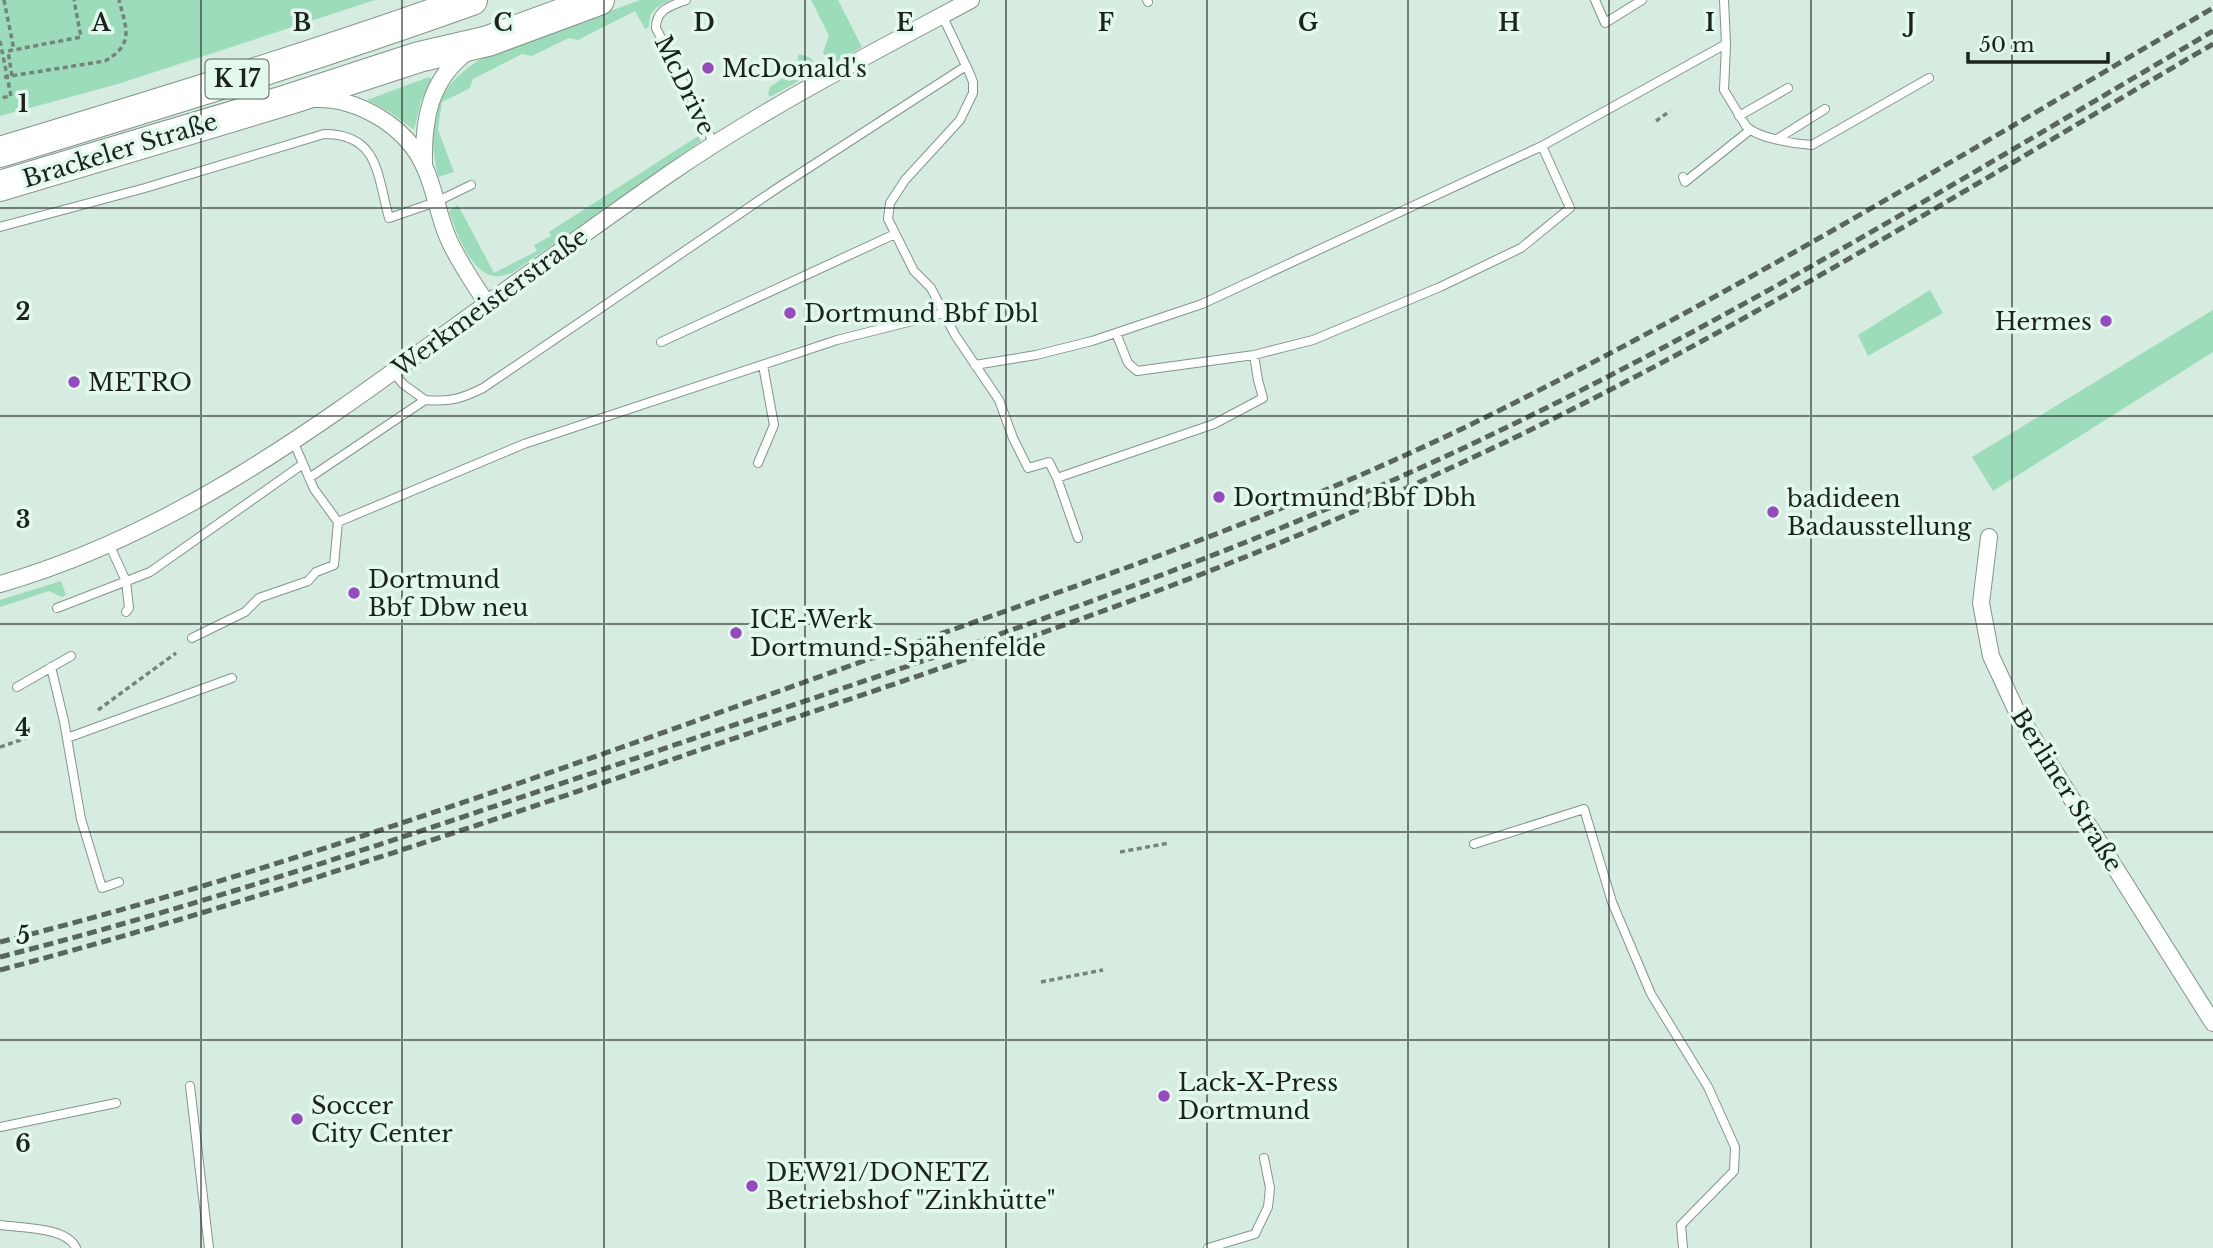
<svg xmlns="http://www.w3.org/2000/svg" width="2213" height="1248" font-family="'Libre Baskerville',serif">
<style>
.green{fill:#9cdcbb}
.lines{fill:none;stroke-linecap:round;stroke-linejoin:round}
.lane-casing{stroke:#82958a;stroke-width:10}
.street-casing{stroke:#82958a;stroke-width:18}
.highway-casing{stroke:#82958a;stroke-width:32}
.path{stroke:#75837b;stroke-width:3.5;stroke-dasharray:5 3.5;stroke-linecap:butt}
.lane{stroke:#fff;stroke-width:8}
.street{stroke:#fff;stroke-width:16}
.highway{stroke:#fff;stroke-width:30}
.rail{stroke:#59655e;stroke-width:5;stroke-dasharray:10 5;stroke-linecap:butt}
.grid{fill:none;stroke:#1c231f;stroke-width:2;stroke-opacity:0.55}
.poi-dot{fill:#964bbd;stroke:#e4f9ee;stroke-width:2.5}
.labels{text-anchor:middle;dominant-baseline:central;stroke-width:7;stroke-linejoin:round;paint-order:stroke}
.shield{fill:#e4f9ee;stroke:#58635d;stroke-width:2}
.shield-label{font-size:23px;font-weight:bold;fill:#1c231f}
.poi-label{font-size:24px;fill:#1c231f;stroke:#e4f9ee;text-anchor:start}
.street-label{font-size:24px;fill:#1c231f;stroke:#e4f9ee}
.grid-label{font-size:23px;text-anchor:middle;font-weight:bold;fill:#1c231f;stroke:#e4f9ee;stroke-width:7;stroke-linejoin:round;paint-order:stroke}
</style>
<rect width="100%" height="100%" fill="#d7ece0"/>
<!-- green -->
<path class="green" d="M0,0H375L118,84L0,116Z
M640,0H671C658,6 648,11 649,27L645,29L635,11L578,40L569,38L532,56L522,54L473,79L470,88L442,102L438,130L454,172L438,177C427,125 431,91 479,60Z
M811,0H838L862,47L831,64L828,62L823,52L829,36Z
M799,54L811,58L816,67L815,72L770,97L768,94L770,87L789,74L790,66L802,69L804,63L797,61Z
M429,77L432,80L421,101L414,130L390,112L367,100Z
M698,136L701,141L512,273C505,275 497,278 490,275C469,268 455,230 449,211L458,205L494,273L537,251L534,245L551,236L549,232Z
M1930,290L1943,313L1868,356L1858,335Z
M2213,310V352L1993,491L1972,457Z
M61,581L66,595L62,597L49,591L0,607V600Z"/>
<g class="lines">
<!-- lane casing -->
<g class="lane-casing">
<path id="lane" d="M686,0C671,6 656,9 656,28L714,144
M1147,0L1148,2
M1595,0L1605,23L1642,0
M942,15L970,74L973,82V93L960,120L905,180L890,203L888,219L914,271L931,288L955,335L999,400L1013,438L1028,468L1049,462L1057,478L1214,424L1263,398L1258,380L1254,355
M1726,44L1724,90L1746,126C1757,138 1795,144 1812,145L1929,78
M1739,116L1788,88
M1777,139L1825,109
M1683,177L1685,182L1750,130
M0,227L145,188L324,134C379,134 377,175 389,218L436,202L471,185
M1116,333L1128,363L1137,371L1254,355L1313,340L1440,287L1521,248L1570,208L1542,146
M661,342L895,234
M975,365L1036,355L1092,341L1202,304L1542,146L1726,44L1724,0
M393,372L403,384L425,400
M294,443L314,489L338,522
M758,463L774,425L763,365
M309,478L425,400C450,402 461,399 483,388L776,189L966,66
M1057,478L1078,538
M109,544L126,581L129,608L126,612
M57,608L150,572L303,464
M192,638L245,612L259,598L308,581L316,572L334,565L338,522L524,444L837,340L944,313
M51,667L64,721L81,819L102,888L119,882
M17,687L71,656
M67,738L232,678
M1474,844L1584,809L1612,902L1651,994L1708,1087L1735,1147L1734,1171L1681,1225L1683,1248
M190,1086L209,1248
M0,1127L116,1103
M0,1225C21,1228 67,1227 76,1248
M1208,1248L1255,1234L1268,1207L1270,1188L1264,1158"/>
</g>
<!-- street casing -->
<g class="street-casing">
<path id="street" d="M314,99C357,97 406,126 424,166C435,189 438,215 448,238C458,261 473,282 487,304
M424,163C423,119 430,80 467,52
M1989,537L1981,603L1991,656L2017,712L2213,1023
M0,584C165,537 305,436 441,337C517,282 593,227 669,174C765,108 868,55 971,0"/>
</g>
<!-- highway casing -->
<g class="highway-casing">
<path id="highway" d="M0,152C158,104 316,56 472,0
M0,186L287,100L419,57L488,41L599,0"/>
</g>
<!-- path -->
<path class="path" d="M4,0L14,50
M0,41L11,96L0,98
M12,76L8,51L81,37L74,0
M4,77L105,61C135,44 126,28 119,0
M1656,121L1670,111
M98,710L176,653
M0,747L32,736
M1120,852L1169,843
M1041,982L1103,970"/>
<!-- lane -->
<use href="#lane" class="lane"/>
<!-- street -->
<use href="#street" class="street"/>
<!-- highway -->
<use href="#highway" class="highway"/>
<!-- rail -->
<path class="rail" d="M0,942C286,870 564,768 841,669C1058,592 1277,520 1484,418C1734,294 1972,149 2213,8
M0,957C239,896 471,814 704,735C972,645 1240,556 1495,433C1742,314 1977,170 2213,31
M0,970C254,903 502,817 750,733C891,685 1033,638 1173,585C1282,544 1390,497 1495,447C1743,329 1976,183 2213,44"/>
</g>
<!-- grid -->
<path class="grid" d="M201,0V1248M402,0V1248M604,0V1248M805,0V1248M1006,0V1248M1207,0V1248M1408,0V1248M1609,0V1248M1811,0V1248M2012,0V1248M0,208H2213M0,416H2213M0,624H2213M0,832H2213M0,1040H2213"/>
<!-- markers -->
<g class="poi-dot">
<circle cx="708" cy="68" r="7"/>
<circle cx="790" cy="313" r="7"/>
<circle cx="2106" cy="321" r="7"/>
<circle cx="74" cy="382" r="7"/>
<circle cx="1219" cy="497" r="7"/>
<circle cx="1773" cy="512" r="7"/>
<circle cx="354" cy="593" r="7"/>
<circle cx="736" cy="633" r="7"/>
<circle cx="1164" cy="1096" r="7"/>
<circle cx="297" cy="1119" r="7"/>
<circle cx="752" cy="1186" r="7"/>
</g>
<g class="labels">
<!-- shield labels -->
<rect class="shield" x="205.5" y="59.5" width="63" height="39" rx="5"/>
<g class="shield-label">
<text x="237" y="79">K 17</text>
</g>
<!-- poi labels -->
<g class="poi-label">
<text x="722" y="68">McDonald's</text>
<text x="804" y="313">Dortmund Bbf Dbl</text>
<text x="2092" y="321" text-anchor="end">Hermes</text>
<text x="88" y="382">METRO</text>
<text x="1233" y="497">Dortmund Bbf Dbh</text>
<text x="1787" y="498">badideen<tspan x="1787" dy="28">Badausstellung</tspan></text>
<text x="368" y="579">Dortmund<tspan x="368" dy="28">Bbf Dbw neu</tspan></text>
<text x="750" y="619">ICE-Werk<tspan x="750" dy="28">Dortmund-Spähenfelde</tspan></text>
<text x="1178" y="1082">Lack-X-Press<tspan x="1178" dy="28">Dortmund</tspan></text>
<text x="311" y="1105">Soccer<tspan x="311" dy="28">City Center</tspan></text>
<text x="766" y="1172">DEW21/DONETZ<tspan x="766" dy="28">Betriebshof "Zinkhütte"</tspan></text>
</g>
<!-- street labels -->
<g class="street-label">
<text transform="translate(685 85) rotate(64)">McDrive</text>
<text transform="translate(120 150) rotate(-17)">Brackeler Straße</text>
<text transform="translate(490 302) rotate(-36)">Werkmeisterstraße</text>
<text transform="translate(2067 790) rotate(58)">Berliner Straße</text>
</g>
</g>
<g class="grid-label">
<text x="101" y="31">A</text>
<text x="302" y="31">B</text>
<text x="503" y="31">C</text>
<text x="704" y="31">D</text>
<text x="905" y="31">E</text>
<text x="1106" y="31">F</text>
<text x="1308" y="31">G</text>
<text x="1509" y="31">H</text>
<text x="1710" y="31">I</text>
<text x="1911" y="31">J</text>
<text x="23" y="112">1</text>
<text x="23" y="320">2</text>
<text x="23" y="528">3</text>
<text x="23" y="736">4</text>
<text x="23" y="944">5</text>
<text x="23" y="1152">6</text>
</g>
<!-- scale -->
<path d="M1968 52v10h140v-10" fill="none" stroke="#1c231f" stroke-width="3.5"/>
<text x="1979" y="52" font-size="21" fill="#1c231f" stroke="#e4f9ee" stroke-width="5" paint-order="stroke">50 m</text>
</svg>
